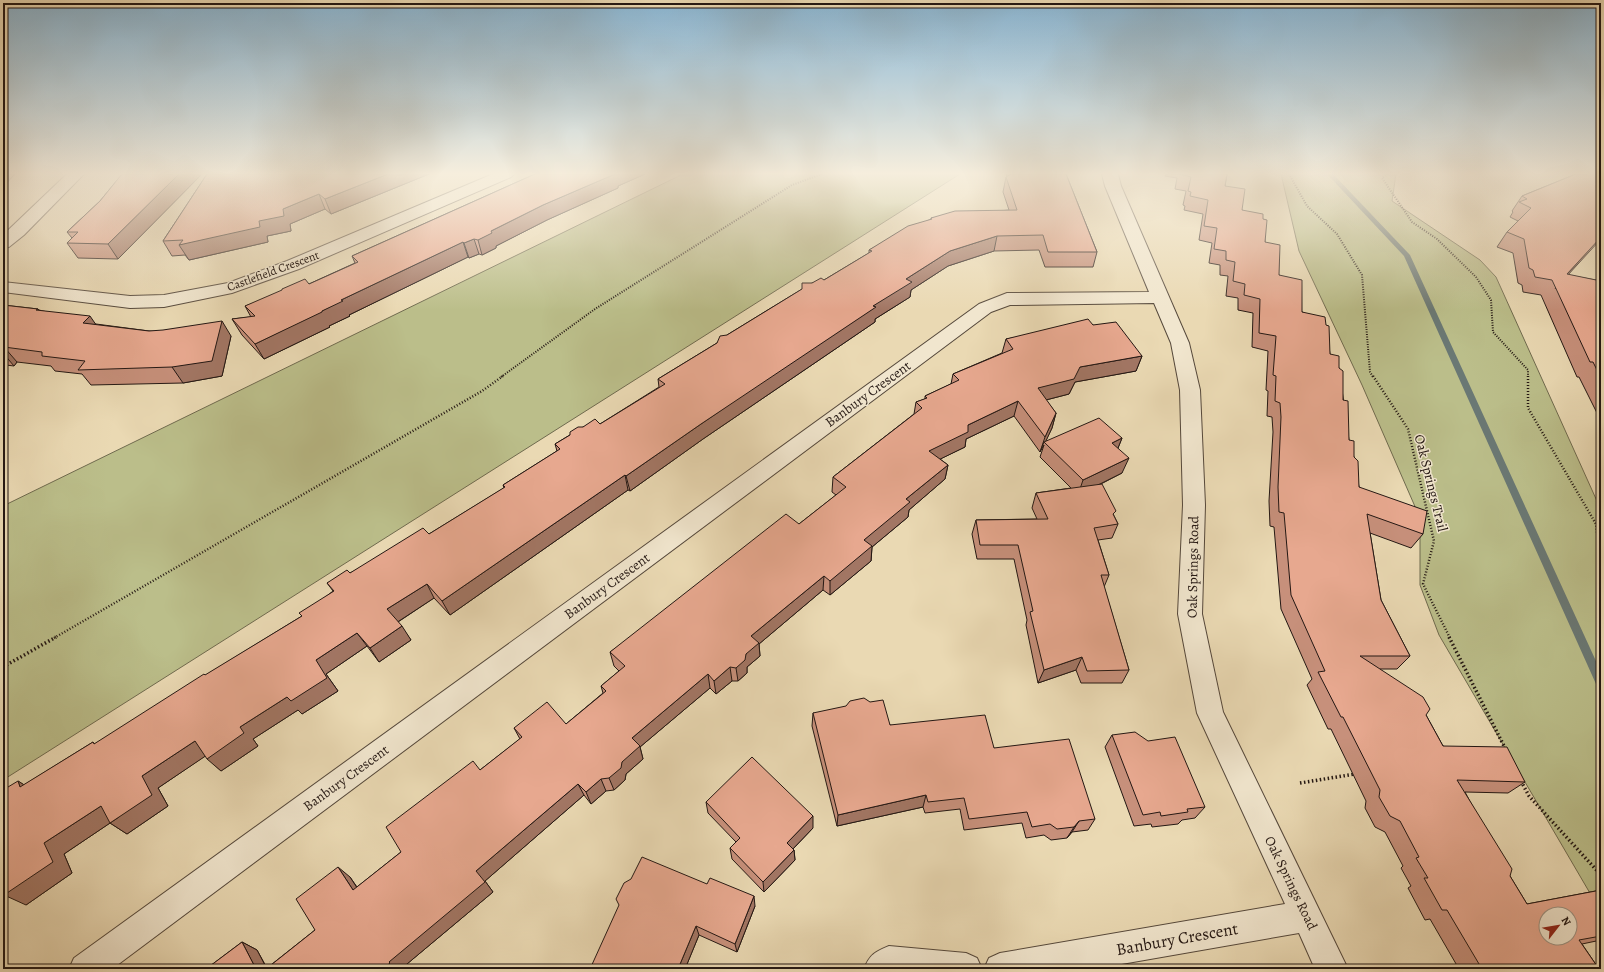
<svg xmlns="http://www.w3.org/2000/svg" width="1604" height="972" font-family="Alegreya,serif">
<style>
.green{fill:#bbbe8a;stroke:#6f6a4e}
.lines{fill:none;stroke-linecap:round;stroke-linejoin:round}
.stream{fill:#6a7874;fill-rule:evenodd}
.minor-casing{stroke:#55483b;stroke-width:2}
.tertiary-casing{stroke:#55483b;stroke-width:2}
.path-far2{stroke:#231713;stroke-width:2;stroke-dasharray:1 1.5;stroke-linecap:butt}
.path-far1{stroke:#231713;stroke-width:2.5;stroke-dasharray:1 2;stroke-linecap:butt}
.path{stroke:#231713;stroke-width:3.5;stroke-dasharray:1.5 2.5;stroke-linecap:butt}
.minor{fill:#f1e6ce;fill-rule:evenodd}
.tertiary{fill:#f1e6ce;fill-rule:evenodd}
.wall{fill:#c7907b;stroke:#231713}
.shaded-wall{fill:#a27664;stroke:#231713}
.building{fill:#e7a88f;stroke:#231713;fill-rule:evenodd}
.labels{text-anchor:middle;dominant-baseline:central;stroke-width:3;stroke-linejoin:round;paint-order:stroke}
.far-street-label{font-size:12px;fill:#231713;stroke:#f1e6ce}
.street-label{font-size:14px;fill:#231713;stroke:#f1e6ce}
.near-street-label{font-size:17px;fill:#231713;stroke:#f1e6ce}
</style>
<rect width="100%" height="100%" fill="#ead9b3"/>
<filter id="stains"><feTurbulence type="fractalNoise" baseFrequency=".005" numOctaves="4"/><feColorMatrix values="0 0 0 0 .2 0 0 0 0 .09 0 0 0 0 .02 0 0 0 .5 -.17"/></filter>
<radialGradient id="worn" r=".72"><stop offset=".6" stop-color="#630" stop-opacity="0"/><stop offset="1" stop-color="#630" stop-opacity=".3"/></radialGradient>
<!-- green -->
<path class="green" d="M683,174H960L3,780V506Z
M1281,174H1396L1392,201L1480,260L1496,277L1601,510V912L1439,635L1420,585V518L1362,385L1299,251Z"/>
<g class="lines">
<!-- stream -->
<path class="stream" d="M1327,174H1333L1410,255L1601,672V689L1597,687L1596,684L1404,256Z"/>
<!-- minor casing -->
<g class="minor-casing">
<path id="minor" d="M493,174H514L511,177L299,269L232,293L164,307L130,308L3,292V282L130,296L164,295L228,283L287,261Z
M1102,174H1118L1121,186L1189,343L1200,390L1205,505L1202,614L1223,712L1348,969H1315L1299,933L1093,969H984L989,958L1000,953L1285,904L1197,713L1178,614L1183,505L1180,390L1171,343L1154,303L1010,305L991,312L112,969H69L74,958L979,304L1007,293L1149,292L1105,186Z
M889,946L966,953L977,958L982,969H864C870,954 875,952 889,946Z"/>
</g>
<!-- tertiary casing -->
<g class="tertiary-casing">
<path id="tertiary" d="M67,174H84L24,235L9,247L3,248V235Z"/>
</g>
<!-- path-far2 -->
<path class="path-far2" d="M1289,174L1307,206L1337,234L1362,275L1370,372L1373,377
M1388,174L1382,178L1412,222L1437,239L1476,277L1491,300L1493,332L1528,370V377
M501,377L595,309L792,185L822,174"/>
<!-- path-far1 -->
<path class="path-far1" d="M1373,376L1408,429L1434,541L1423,584L1450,638
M1528,376V408L1596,524L1601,569
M54,638L482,391L503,376"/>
<!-- path -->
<path class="path" d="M1449,637L1506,750
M3,667L56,637
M1521,781L1529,796L1601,875
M1300,783L1355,774"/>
<!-- minor -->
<use href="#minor" class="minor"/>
<!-- tertiary -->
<use href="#tertiary" class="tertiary"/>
</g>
<!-- wall -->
<path class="wall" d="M122,174H202L118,259L78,258L67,243L72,238L67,232L100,201Z
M207,174H429L331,214L325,209L290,224L291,231L267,236L268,242L189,260L185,255L172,256L163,241Z
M535,174H645L618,186V188L547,220L496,246V248L482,255L479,254L469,258L468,257L349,315L350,316L329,326L330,327L264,359L242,335L232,319L251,317L245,306L309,284L355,263L352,256Z
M1006,174H1066L1097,252L1093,267H1045L1039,250L994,251L948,266L911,290L910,297L875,319V322L703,439L630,491L628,490L450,615L434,598L398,622L411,640L379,662L367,646L326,674L338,691L302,714L298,710L253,739L258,746L221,771L205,756L158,788L168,806L127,834L110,823L64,854L72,873L26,905L18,781L24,785L93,742L95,744L206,675L302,616L333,591L327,583L350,573L429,534L504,488L503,485L557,451L555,444L583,427L600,424L659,387L658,379L717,343L727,335L812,283L824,280L869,253V250L931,219V218L1009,210L1003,192L1006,177H1007Z
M1166,174H1227L1225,186L1242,210L1263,219L1265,242L1279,275L1302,312L1326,325L1330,354L1339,368L1349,440L1354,457L1359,487L1423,534L1411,548L1370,533L1381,600L1410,656L1397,669H1380L1426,715L1443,746L1525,782L1508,793L1465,792L1510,876L1527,904L1601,890V940L1582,944L1599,969H1459L1430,919L1425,920L1408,888L1411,886L1401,868L1403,866L1385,832L1375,827L1365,808L1366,801L1331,729H1328L1307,685L1312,679L1281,609L1274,527L1270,526L1269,501L1273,432L1272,417L1267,416L1268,391L1266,390L1268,351L1252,347L1253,313L1238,310V298L1226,296L1228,276L1220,275V265L1209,263L1212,243L1199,240L1203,214L1184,210L1185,206L1183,205L1186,191L1175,189L1177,178L1165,176Z
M1576,174L1568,275L1601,281V421L1579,377H1577L1541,295L1523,292L1522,285L1518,283L1513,253L1497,247L1507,232L1518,221L1510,217L1513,212L1512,211L1522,196Z
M3,305L38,309L39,310L96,324L149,331L231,336L222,376L183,383L91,385L82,374L55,371L51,366L17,362L14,366L6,365L3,367Z
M1093,325L1142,356L1136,371L1075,382L1069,394L1046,400L1056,413L1052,428L1045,442L1122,438L1118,448L1122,473L1099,485L1118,524L1112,538L1098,540L1109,575L1104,587L1129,670L1122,683H1081L1076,670L1038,683L1026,625L1027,620L1014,559H977L972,534L976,520L1037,519L1032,508L1036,493L1071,488L1040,457L1044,445L1040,452L1014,416L966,439L965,447L940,459L948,465L945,479L909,510L908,517L872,547L871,561L830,595L823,590L759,644L760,656L747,667V673L738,681H732L716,694L710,688L640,747L643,759L626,774L625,780L614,790L606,791L591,804L584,795L485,881L493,892L401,969H206L242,942L257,950L267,968L315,930L350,877L357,887L401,852L480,770L520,739L514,728L566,724L603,693L601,686L619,671L614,666L610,652L799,524L836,495L832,492L833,477L914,414L916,402L925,399V396L951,384L953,374L1002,353L1006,339Z
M813,713L890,725L994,748L1095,819L1088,830L1072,832L1067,838L1051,840L1044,835L1026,838L1022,823L964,830L960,809L925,813L923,807L837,826L812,726Z
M1112,735L1205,807L1195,818L1182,820L1178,824L1152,827L1151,824L1134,826L1105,747Z
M706,802L813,828L793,849L794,850L795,860L764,892L732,859L730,848L736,842L708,813Z
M707,884L755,906L737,952L699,935L685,969Z"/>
<!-- shaded-wall -->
<path class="shaded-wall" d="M3,174H15L3,187Z
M179,174H202L118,259L108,244Z
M388,174H429L331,214L325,199Z
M615,174H645L618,186V188L547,220L496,246V248L482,255L478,240L491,231L543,205Z
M319,194L325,209L290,224L291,231L267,236L268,242L189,260L179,245L283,209Z
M997,236L994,251L948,266L911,290L910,297L875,319V322L703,439L630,491L626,476L701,424L873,306L906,279L950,251Z
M1601,237V239L1555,289L1567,274Z
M474,239L479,254L469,258L464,243Z
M463,242L468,257L349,315L350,316L329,326L330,327L264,359L255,344L322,311L341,300Z
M90,316L101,332L83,323Z
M222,321L231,336L222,376L183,383L172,367Z
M4,347L17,362L14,366L3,353V348Z
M1142,356L1136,371L1075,382L1069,394L1034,403L1038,388L1080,367Z
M3,362L6,365L3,367Z
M1018,401L1014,416L966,439L965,447L926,466L929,451L968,425Z
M1056,413L1052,428L1045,443L1044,442L1040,452L1045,437Z
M1122,438L1116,453L1112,443Z
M1129,458L1122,473L1078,495L1083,480Z
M948,465L945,479L909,510L908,517L872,547L871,561L830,595V581L864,540L906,499Z
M625,475L628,490L450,615L442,601Z
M824,576L823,590L759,644L760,656L747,667V673L738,681L736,668L746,654L751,636Z
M427,584L434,598L396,623L387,609Z
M402,626L411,640L379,662L370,648Z
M357,633L367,646L326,674L338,691L302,714L298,710L253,739L258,746L221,771L207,759L240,727L287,697L316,660Z
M1082,657L1076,670L1038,683L1044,670Z
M730,667L732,681L716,694L714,681Z
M708,674L710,688L640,747L643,759L626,774L625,780L614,790L609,778L622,762L632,738Z
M195,741L210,753L158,788L168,806L127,834L110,823L142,776Z
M601,779L606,791L591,804L586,792Z
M18,781L37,793L20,787Z
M578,784L584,795L485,881L493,892L401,969H383L389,962L476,871Z
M926,795L923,807L837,826L838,815Z
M101,806L119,817L64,854L72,873L26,905L4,895L44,843Z
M813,816V828L788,854L787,843Z
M1079,821L1072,832L1067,838L1074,827Z
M794,850L795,860L764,892L763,882Z
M338,867L350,877L365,900L353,890Z
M754,896L755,906L737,952L735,944Z
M696,926L699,935L685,969H678Z
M242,942L257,950L267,969H256Z"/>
<!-- building -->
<path class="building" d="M122,174H179L108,244L67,243L78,232H67L100,201Z
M207,174H388L325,199L319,194L283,209L284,216L259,221L260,227L179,245L183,240L163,241Z
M535,174H615L543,205L491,231L492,233L478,240L474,239L464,243L463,242L341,300L343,301L322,311V312L255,344L232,319L255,316L245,306L282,290V289L305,279L309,284L358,262L352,256Z
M1011,174H1066L1097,252H1048L1043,235L997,236L950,251L906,279L912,282L873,306L876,307L701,424L626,476L625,475L442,601L427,584L387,609L402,626L370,648L357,633L316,660L327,678L291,701L287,697L240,727L244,733L207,759L195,741L142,776L152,795L110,823L101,806L44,843L53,862L4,895L3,891V790L18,781L20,787L93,742L94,744L204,674L205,675L302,616L299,613L334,591L327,583L347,570L350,573L423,528L429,534L505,487L503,485L560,449L555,444L570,435V432L578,427H583L595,419L600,424L665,384L658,379L717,343L720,336L727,335L802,289V283H812L821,278L824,280L872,251L869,250L908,226L932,219L931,218L955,211L1017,210L1006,177Z
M1180,174H1227L1225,186L1245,189L1242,210L1263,214V219L1267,220L1265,242L1280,245L1279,275L1302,280V312L1325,317L1326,325L1329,326L1330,354L1339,356V368L1343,371V400L1348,401L1349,440L1354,441V457L1358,461L1359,487L1427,511L1423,534L1367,514L1381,600L1410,656H1360L1423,697L1430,709L1426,715L1443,746L1507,747L1525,782L1457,780L1512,869L1510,876L1527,904L1601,890V936L1579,940L1599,969H1482L1447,910H1442L1424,878H1428L1416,858L1419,857L1400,821L1390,816L1379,797L1380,790L1343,717H1341L1318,672L1325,671L1291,595L1284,513L1279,512L1278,487L1281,417L1280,403L1275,401L1276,376L1273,375L1276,336L1259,333L1260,299L1244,295L1245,284L1233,281L1235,262L1226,260V251L1214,249L1217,228L1204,226L1208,200L1190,196L1191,192L1188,191L1191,177ZM1546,914H1570V938H1546Z
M1576,174H1601V237L1567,274L1601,281V378L1593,362H1590L1552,280L1535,277L1533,270L1529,268L1524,239L1507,232L1531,208L1519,202L1527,199L1522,196Z
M3,305L38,309L36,310L90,316L83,323L149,331L163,330L222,321L212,361L172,367L78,370L85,361L42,356V352L4,347L3,348Z
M1088,319L1093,325L1116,322L1142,356L1080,367L1074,379L1038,388L1056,413L1045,437L1018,401L968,425V432L929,451L948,465L906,499L910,502L864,540L872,546L830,581L824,576L751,636L759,643L746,654L745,660L736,668L730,667L714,681L708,674L632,738L640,746L622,762L621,768L609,778L601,779L586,792L578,784L476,871L485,882L389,962L390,963L383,969H266L315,930L296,899L338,867L353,890L401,852L386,827L473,761L480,770L522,737L514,728L547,702L566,724L606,691L601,686L625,666L610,652L786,514L799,524L846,487L833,477L922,408L916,402L927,398L925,396L959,380L953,374L1013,349L1006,339Z
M1099,418L1122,438L1112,443L1129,458L1083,480L1044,442Z
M1102,484L1116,511L1113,514L1118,524L1094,528L1109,575H1101L1129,670L1087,671L1082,657L1044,670L1030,612L1033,611L1018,545H980L976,520L1048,519L1036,493Z
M864,698L870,702L883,700L890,725L985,715L994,748L1069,739L1095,819L1079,821L1074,827L1057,829L1050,824L1032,827L1027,812L969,819L964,798L928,802L926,795L838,815L813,713L846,706L850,701Z
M1135,732L1148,741L1175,737L1205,807L1187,809L1188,812L1161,816L1160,812L1143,815L1112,735Z
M752,757L813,816L787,843L794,850L763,882L730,848L740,838L706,802Z
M642,857L707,884L710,878L754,896L735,944L696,926L678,969H590L619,905L616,899L624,883L631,879Z
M242,942L256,969H206Z"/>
<!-- sky -->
<linearGradient id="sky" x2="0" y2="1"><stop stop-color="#89b6d4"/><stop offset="0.56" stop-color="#f6eedd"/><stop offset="1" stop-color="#f6eedd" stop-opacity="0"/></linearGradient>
<rect width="1604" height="310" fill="url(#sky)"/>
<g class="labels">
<!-- far-street labels -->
<g class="far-street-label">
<text transform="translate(273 271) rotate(-20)">Castlefield Crescent</text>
</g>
<!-- street labels -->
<g class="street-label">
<text transform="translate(868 394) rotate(-36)">Banbury Crescent</text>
<text transform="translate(1431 483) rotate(76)">Oak Springs Trail</text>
<text transform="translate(1193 567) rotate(-89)">Oak Springs Road</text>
<text transform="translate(607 586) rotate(-36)">Banbury Crescent</text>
<text transform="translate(346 778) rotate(-36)">Banbury Crescent</text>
<text transform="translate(1291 883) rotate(64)">Oak Springs Road</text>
</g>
<!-- near-street labels -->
<g class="near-street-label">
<text transform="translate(1177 939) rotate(-10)">Banbury Crescent</text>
</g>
</g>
<!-- margin -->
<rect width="1604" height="972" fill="none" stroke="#ead9b3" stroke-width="16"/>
<rect x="4" y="4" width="1596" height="964" fill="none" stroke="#231713" stroke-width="2"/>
<rect x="8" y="8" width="1588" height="956" fill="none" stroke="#231713"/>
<!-- north arrow -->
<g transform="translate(1558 926) rotate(59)"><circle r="19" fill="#f1e6ce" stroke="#9f9383"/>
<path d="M0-3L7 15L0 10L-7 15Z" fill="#8f2418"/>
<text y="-6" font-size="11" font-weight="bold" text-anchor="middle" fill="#231713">N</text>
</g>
<rect width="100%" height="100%" filter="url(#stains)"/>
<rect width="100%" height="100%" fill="url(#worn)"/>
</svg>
